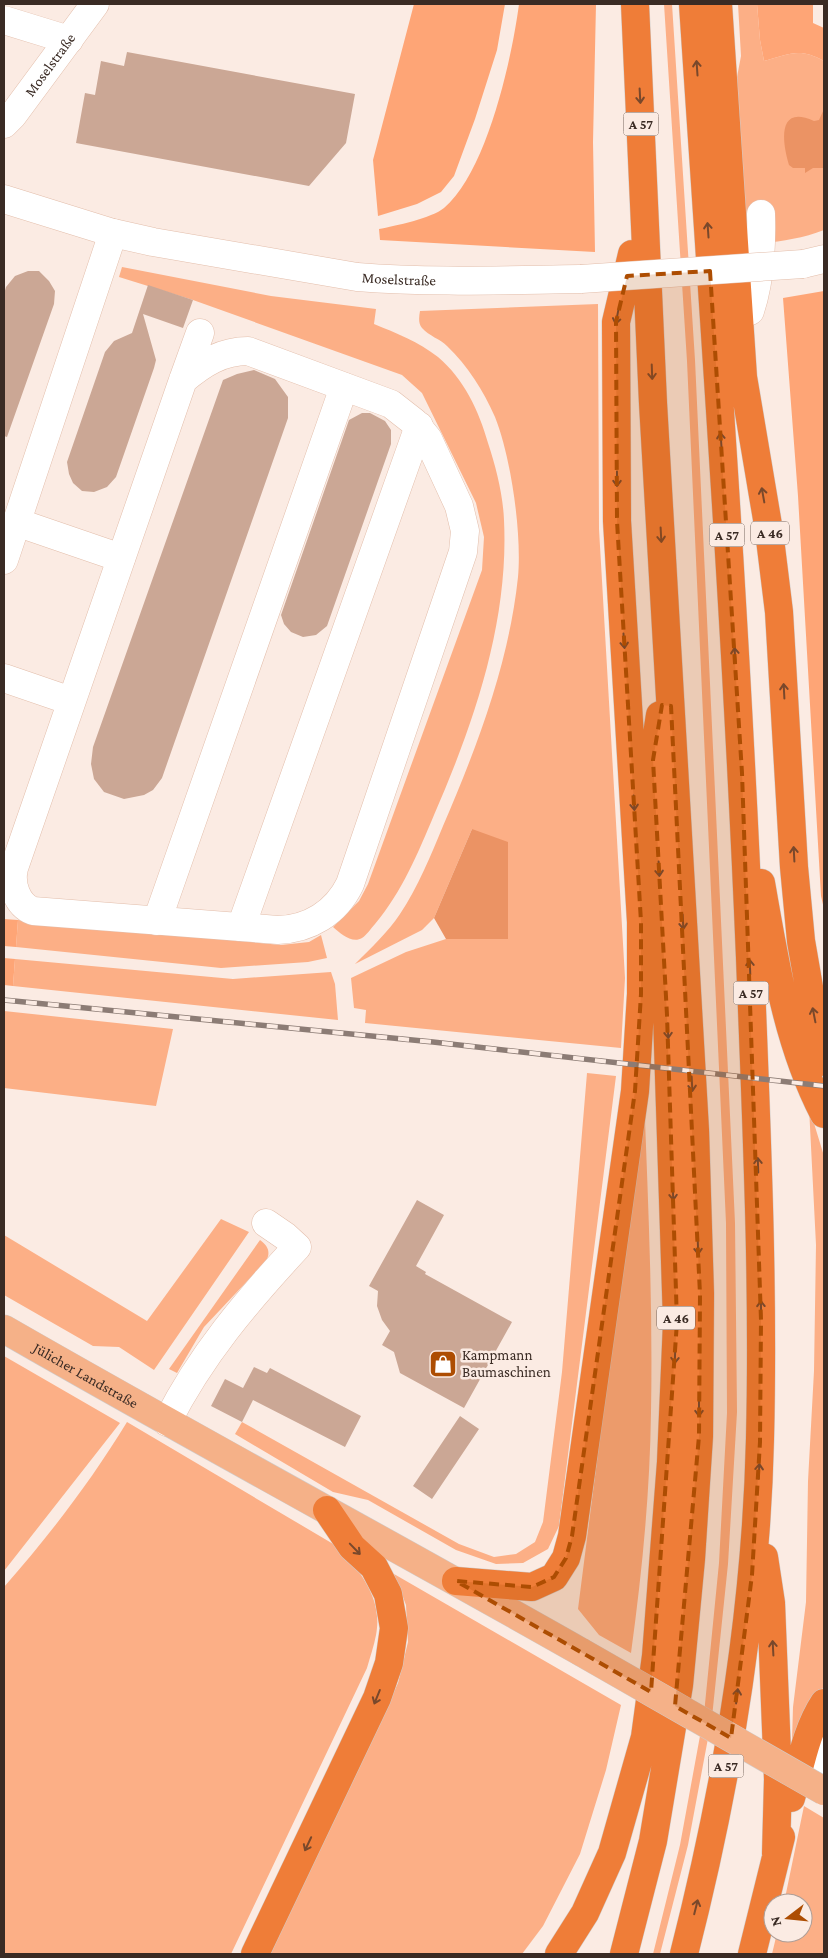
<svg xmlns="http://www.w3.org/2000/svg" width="828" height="1958" font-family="'Crimson Pro',serif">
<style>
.green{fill:#fcaf86}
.forest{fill:#fea576}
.water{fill:#eb9364}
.building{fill:#cba795}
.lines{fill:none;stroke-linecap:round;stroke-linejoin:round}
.minor-casing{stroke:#e3beab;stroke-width:29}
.major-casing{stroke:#d0ccca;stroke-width:29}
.highway-casing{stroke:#d0ccca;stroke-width:29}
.minor{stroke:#fff;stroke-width:28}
.major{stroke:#f5b188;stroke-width:28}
.highway{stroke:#ef7d38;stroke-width:28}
.rail-casing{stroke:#8c7c75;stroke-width:5.5}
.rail{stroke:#fbebe3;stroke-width:4;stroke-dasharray:11;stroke-linecap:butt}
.minor-bridge-casing{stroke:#e3beab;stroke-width:29;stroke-linecap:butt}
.major-bridge-casing{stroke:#d0ccca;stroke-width:29;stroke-linecap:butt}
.minor-bridge{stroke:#fff;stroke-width:28}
.major-bridge{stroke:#f5b188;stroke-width:28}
.oneway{stroke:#79482b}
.marked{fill:#ad4d02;fill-opacity:0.2;stroke:#ad4d02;stroke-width:4;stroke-dasharray:10 6;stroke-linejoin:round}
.labels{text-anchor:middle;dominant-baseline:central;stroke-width:5;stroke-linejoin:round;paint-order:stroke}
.shield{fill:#fbebe3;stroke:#74655d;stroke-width:1}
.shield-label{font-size:14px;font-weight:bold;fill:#3a2b24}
.street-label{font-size:15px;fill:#3a2b24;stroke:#fbebe3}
.poi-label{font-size:15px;fill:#3a2b24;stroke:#fbebe3;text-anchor:start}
</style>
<rect width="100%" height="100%" fill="#fbebe3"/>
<!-- green -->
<path class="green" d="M664,4H672L695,360L735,1223L737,1412L728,1564L712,1717L688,1845L660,1954H653L680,1845L704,1714L719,1563L727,1413L726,1223L687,361Z
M738,4H757L760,40L764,61C790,54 799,47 824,61V230C798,240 772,243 745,244L734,93L741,56Z
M122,267L271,296L376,309L374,324C396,333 419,342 438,357C464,379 479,411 488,443C496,467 503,495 504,520C509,622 474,723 434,815C418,853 402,892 375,924C371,928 367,935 362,938C352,944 340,933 333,927L359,901L368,884L482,570L484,537L476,503L422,393L402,375L193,300L119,277Z
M598,304L599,529L625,978L621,1048L365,1023L366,1010L354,1008L351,978L406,952L446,939H508L472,829L434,918L422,930L355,964C371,948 388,932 400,914C418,887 431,855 443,826C477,747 509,663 518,577C522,534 511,457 495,417C483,390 468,366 447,346C440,339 429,336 422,328C418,323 419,317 420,311Z
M18,920L281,945L309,942L321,935L327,958L308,962L221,968L16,947Z
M15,959L233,979L331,972L335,984L338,1020L13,986Z
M4,1011L173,1029L156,1106L4,1088Z
M587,1073L616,1076L559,1526L548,1549L523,1563L496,1564L456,1550L368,1500L333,1492L235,1434L242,1422L459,1544L494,1557L516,1554L535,1542L543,1522L562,1372Z
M644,1094C648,1200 653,1306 651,1412C650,1492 642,1573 631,1653L599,1635L578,1609Z
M809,1107L824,1156V1687L810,1704L795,1742L792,1741L793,1707L806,1602L808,1481L814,1371L816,1245Z
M221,1219L249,1232L154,1370L119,1347L93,1346L4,1295V1235L147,1321Z
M260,1240C268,1246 271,1252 266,1261L204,1327L177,1373L169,1369Z
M4,1356L120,1423L4,1571Z
M127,1422L340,1548C361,1573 383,1599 376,1635C374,1646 370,1657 367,1668L231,1954H4V1587C49,1536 91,1481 127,1422Z
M394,1574L621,1705L606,1770L580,1854L543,1926L522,1954H270L398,1683L408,1642L406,1605Z
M804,1806L824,1818V1954H772L777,1933H803V1903H784Z"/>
<!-- forest -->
<path class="forest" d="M414,4H505L497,50L475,119L454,176L441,192L417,204L378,216L373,160Z
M519,4H596L593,142L595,252L380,240L379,229C395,226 432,218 444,208C487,172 512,58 519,4Z
M757,4H813V23L824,28V61C799,47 790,54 764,61L760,40Z
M824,291V909L821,896L798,496L783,298Z
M4,919L18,920L16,947L4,946Z
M4,958L15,959L13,986L4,985Z"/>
<!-- water -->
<path class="water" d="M824,109V168H813L805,173V168H793L789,165C782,142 777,104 814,121L819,120Z
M472,829L508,842V939H446L434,918Z"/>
<!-- building -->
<path class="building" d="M127,52L355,94L346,143L309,186L76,143L85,93L95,95L101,61L124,66Z
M28,271H39L49,281L55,291L54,304L7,437L4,436V294L6,287L15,276Z
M148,285L193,300L183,328L143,314L156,360L154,368L116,477L107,487L94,492L82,491L73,483L69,474L67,462L105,352L114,341L132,333Z
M254,370L275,379L288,397V418L162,778L153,790L144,795L124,799L104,792L94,779L91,764L93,747L223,380L237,374Z
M362,413H370L385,421L391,430V444L327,626L316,635L303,637L291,632L284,624L281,615L349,420Z
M417,1200L444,1215L416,1266L426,1272L425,1274L512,1322L464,1408L400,1373L394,1352L382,1345L390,1331L382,1320L377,1306L378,1291L369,1286Z
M254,1367L267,1373L270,1368L361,1416L345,1447L253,1400L242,1422L211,1406L225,1379L243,1388Z
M460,1416L479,1429L432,1499L413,1486Z"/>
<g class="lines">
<!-- minor casing -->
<g class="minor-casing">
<g id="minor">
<path d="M4,20L69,40"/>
<path id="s1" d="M4,124L13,115L95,4"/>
<path id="s2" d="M4,199L113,233L153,242L357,277C432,283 506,280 581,279"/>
<path d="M803,264L824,259"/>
<path d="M750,311C760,281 762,246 761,214"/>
<path d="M183,380C203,363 222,351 248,351L391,404L414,422L428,439L459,506L465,531L463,552L350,884C336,913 309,929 278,930L33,911C17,905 10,884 14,868L183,380L200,333"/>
<path d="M16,522L121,558"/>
<path d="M4,560L113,233"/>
<path d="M4,678L71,701"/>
<path d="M157,921L344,387"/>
<path d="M241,927L419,426"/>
<path d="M167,1422C201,1355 246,1302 297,1247L285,1236L266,1223"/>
<path d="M815,1763L824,1751"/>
</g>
</g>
<!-- major casing -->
<g class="major-casing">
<g id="major">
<path id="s3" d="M4,1329C195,1439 389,1543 581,1652"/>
</g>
</g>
<!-- highway casing -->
<g class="highway-casing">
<path id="highway" d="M718,4L743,377L769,531L779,612L794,867L801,941L814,1016L824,1062
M761,883C775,962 787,1043 824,1114
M764,1557L771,1603L778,1779L776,1854
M456,1581L532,1587L554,1577L566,1558L572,1536L635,1091L641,994V922L617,521L616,322L632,254
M791,1798C800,1767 806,1730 824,1703
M255,1954L377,1698L389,1663L394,1628L388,1594L374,1567L352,1547L327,1510
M559,1954L585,1913L612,1853L645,1737L656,1656L671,1462L677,1322L667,1015L653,760L660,715
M624,1954L653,1841L679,1685L691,1559L699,1436L700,1294L695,1130L653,403L635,4
M684,1954C727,1786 756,1613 760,1439C764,1278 756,1118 750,957C737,639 714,321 693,4
M752,1954L781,1837"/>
</g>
<!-- minor -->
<use href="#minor" class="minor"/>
<!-- major -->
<use href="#major" class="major"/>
<!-- highway -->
<use href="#highway" class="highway"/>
<!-- rail casing -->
<g class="rail-casing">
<path id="rail" d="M4,1000L433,1042L824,1086"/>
</g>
<!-- rail -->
<use href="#rail" class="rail"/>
<!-- minor-bridge casing -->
<g class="minor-bridge-casing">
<path id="minor-bridge" d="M581,279L803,264"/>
</g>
<!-- major-bridge casing -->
<g class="major-bridge-casing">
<path id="major-bridge" d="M581,1652L824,1791"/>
</g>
<!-- minor-bridge -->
<use href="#minor-bridge" class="minor-bridge"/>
<!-- major-bridge -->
<use href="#major-bridge" class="major-bridge"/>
</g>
<!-- one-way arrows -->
<defs><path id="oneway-shaft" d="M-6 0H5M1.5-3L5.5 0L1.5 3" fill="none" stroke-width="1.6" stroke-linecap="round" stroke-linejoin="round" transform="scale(1.25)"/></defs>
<g class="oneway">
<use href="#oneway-shaft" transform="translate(697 68) rotate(-94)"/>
<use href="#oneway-shaft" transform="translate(640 96) rotate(87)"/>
<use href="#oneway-shaft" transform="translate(708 230) rotate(-94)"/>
<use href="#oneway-shaft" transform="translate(617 317) rotate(101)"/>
<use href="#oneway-shaft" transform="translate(652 372) rotate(88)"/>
<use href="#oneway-shaft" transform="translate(721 440) rotate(-94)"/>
<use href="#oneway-shaft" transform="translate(617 479) rotate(90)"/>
<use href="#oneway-shaft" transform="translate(763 495) rotate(-100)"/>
<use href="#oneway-shaft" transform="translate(661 535) rotate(87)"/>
<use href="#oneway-shaft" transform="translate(624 641) rotate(86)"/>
<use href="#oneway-shaft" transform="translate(735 655) rotate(-94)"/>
<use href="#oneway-shaft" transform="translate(784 691) rotate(-93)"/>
<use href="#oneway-shaft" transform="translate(634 803) rotate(87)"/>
<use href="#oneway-shaft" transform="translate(794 854) rotate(-93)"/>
<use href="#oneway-shaft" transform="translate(659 869) rotate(87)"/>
<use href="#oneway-shaft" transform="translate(683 922) rotate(87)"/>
<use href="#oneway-shaft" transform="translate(750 967) rotate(-92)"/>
<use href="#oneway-shaft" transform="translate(814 1015) rotate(-101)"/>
<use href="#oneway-shaft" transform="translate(668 1031) rotate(88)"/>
<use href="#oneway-shaft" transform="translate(692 1084) rotate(87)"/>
<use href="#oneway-shaft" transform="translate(758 1165) rotate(-92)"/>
<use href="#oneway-shaft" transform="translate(673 1193) rotate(88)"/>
<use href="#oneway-shaft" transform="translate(698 1247) rotate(88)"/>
<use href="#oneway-shaft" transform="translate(761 1308) rotate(-91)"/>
<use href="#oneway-shaft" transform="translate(675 1356) rotate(92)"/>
<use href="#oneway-shaft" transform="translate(699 1409) rotate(90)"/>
<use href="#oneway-shaft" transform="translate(759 1471) rotate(-87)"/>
<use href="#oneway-shaft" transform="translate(355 1549) rotate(46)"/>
<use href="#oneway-shaft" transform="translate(773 1648) rotate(-93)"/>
<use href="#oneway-shaft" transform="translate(737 1696) rotate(-83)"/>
<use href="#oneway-shaft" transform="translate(377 1697) rotate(112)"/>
<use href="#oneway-shaft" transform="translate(308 1844) rotate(115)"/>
<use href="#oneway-shaft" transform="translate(696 1907) rotate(-76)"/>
</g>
<!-- marked area -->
<path class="marked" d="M710,271L742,773L761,1320L760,1442L752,1575L731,1738L675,1706L699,1436L700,1294L671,706L662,705L653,760L667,1015L677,1322L651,1692L456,1581L532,1587L554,1577L566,1558L572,1536L635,1091L641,994V922L617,521L616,322L627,276Z"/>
<!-- icons -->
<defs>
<g id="shop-square" transform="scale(1.4375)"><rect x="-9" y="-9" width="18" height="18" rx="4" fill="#ad4d02" stroke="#fbebe3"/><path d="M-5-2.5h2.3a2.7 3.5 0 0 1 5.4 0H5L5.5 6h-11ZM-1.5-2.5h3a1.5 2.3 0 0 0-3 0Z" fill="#fff"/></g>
</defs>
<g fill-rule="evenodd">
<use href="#shop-square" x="443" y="1364"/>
</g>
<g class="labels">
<!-- shield labels -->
<g class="shield">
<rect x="623.5" y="112.5" width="35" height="23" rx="4"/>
<rect x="751" y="521.5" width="38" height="23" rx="4"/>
<rect x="709.5" y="523.5" width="35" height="23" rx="4"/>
<rect x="733.5" y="981.5" width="35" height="23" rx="4"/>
<rect x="657" y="1306.5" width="38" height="23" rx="4"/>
<rect x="708.5" y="1754.5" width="35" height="23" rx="4"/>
</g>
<g class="shield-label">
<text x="641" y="124">A 57</text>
<text x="770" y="533">A 46</text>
<text x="727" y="535">A 57</text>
<text x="751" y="993">A 57</text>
<text x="676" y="1318">A 46</text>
<text x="726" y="1766">A 57</text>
</g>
<!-- street labels -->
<g class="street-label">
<text stroke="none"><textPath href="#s1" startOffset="75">Moselstraße</textPath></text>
<text stroke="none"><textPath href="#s2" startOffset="404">Moselstraße</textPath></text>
<text stroke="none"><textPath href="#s3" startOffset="94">Jülicher Landstraße</textPath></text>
</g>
<!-- poi labels -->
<g class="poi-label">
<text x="462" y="1355">Kampmann<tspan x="462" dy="17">Baumaschinen</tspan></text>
</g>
</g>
<!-- border -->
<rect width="828" height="1958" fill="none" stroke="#3a2b24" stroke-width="10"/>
<!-- north arrow -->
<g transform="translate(788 1918) rotate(254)"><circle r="24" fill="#fbebe3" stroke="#ae9e97"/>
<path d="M0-4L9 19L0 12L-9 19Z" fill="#ad4d02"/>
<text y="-8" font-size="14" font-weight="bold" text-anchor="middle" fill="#3a2b24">N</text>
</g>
</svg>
